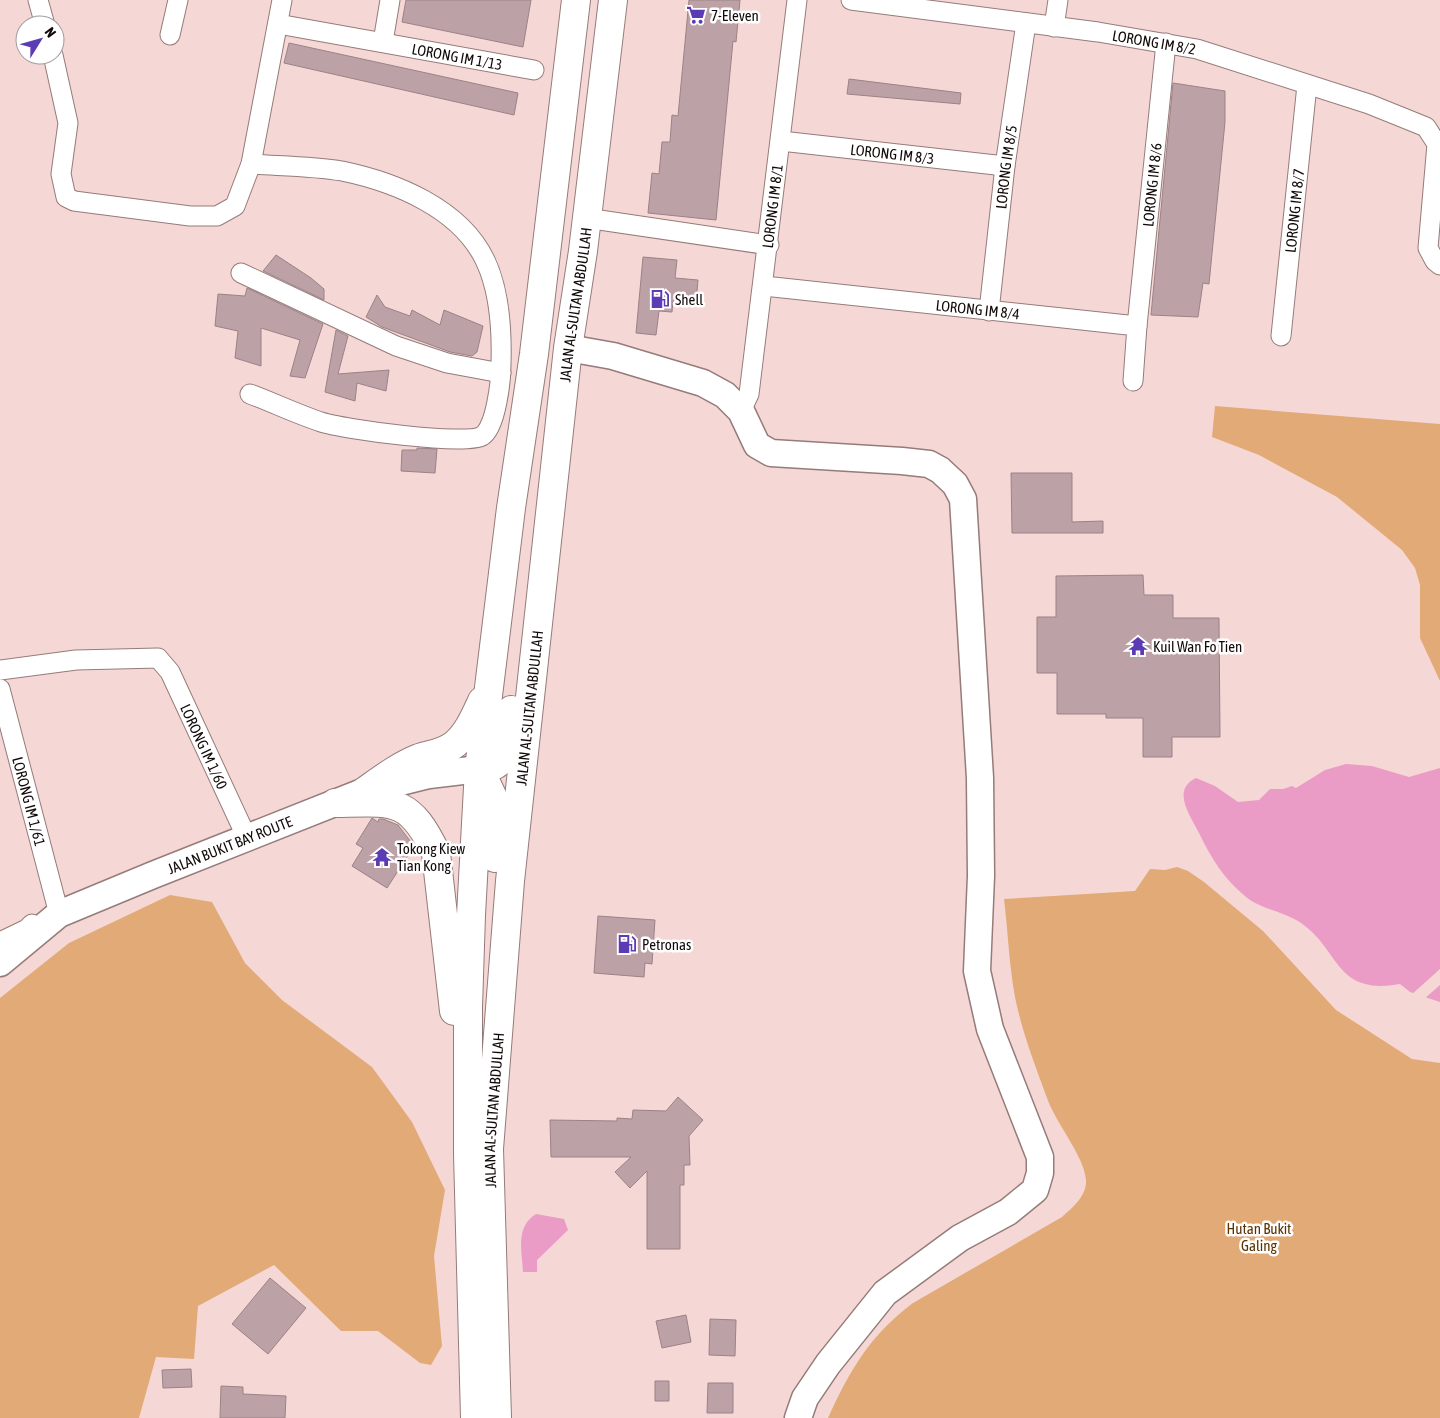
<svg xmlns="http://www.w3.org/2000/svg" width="1440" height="1418" font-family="'Asap Condensed',sans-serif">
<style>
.green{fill:#e2aa77}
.water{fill:#ea9bc6}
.pier{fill:#f5d8d5}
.building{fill:#bca2a7;stroke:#9b8287}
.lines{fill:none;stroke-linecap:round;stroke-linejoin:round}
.street-casing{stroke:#957b79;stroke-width:21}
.secondary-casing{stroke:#957b79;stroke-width:29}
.primary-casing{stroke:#957b79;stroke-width:30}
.street{stroke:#fff;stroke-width:19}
.secondary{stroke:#fff;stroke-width:26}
.primary{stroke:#fff;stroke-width:28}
.labels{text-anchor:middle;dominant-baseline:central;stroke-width:5;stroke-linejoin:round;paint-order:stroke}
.poi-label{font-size:15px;fill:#120909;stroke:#fff;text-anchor:start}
.street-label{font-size:15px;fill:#120909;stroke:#fff}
.park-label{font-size:15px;fill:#5c3200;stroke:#fff}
</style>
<rect width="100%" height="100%" fill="#f5d8d5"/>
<!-- green -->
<path class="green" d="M1215,406L1440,424V681L1420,638V585L1415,568L1402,550L1337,497L1259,455L1212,437Z
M1177,867L1188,871L1204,882L1263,931L1336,1010L1412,1059L1440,1063V1418H828C850,1370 870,1335 913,1303L1062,1217C1072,1208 1087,1196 1086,1180C1084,1155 1056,1124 1047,1098C1035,1065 1022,1032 1015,997C1009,965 1008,932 1004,899L1135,891L1150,869L1165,870Z
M170,895L212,902L245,963L282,1000L372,1067L412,1122L445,1190L434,1256L442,1346L431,1365L420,1363L378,1331H341L274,1265L198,1306L194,1359L156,1357L139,1418H0V998L69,943Z"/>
<!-- water -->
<path class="water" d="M1346,764L1372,766L1409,777L1440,768V1002L1410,992L1400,984C1333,996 1341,948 1298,921C1281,911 1261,909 1246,897C1224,879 1211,858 1199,833C1190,815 1171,790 1196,778L1215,786L1238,802L1259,800L1270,789H1283L1292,786L1296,788L1325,770Z
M536,1214L564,1219L568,1230L537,1260V1272H523C522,1251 515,1227 536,1214Z"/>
<!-- pier -->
<path class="pier" d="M1440,969V985L1424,999L1411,995Z"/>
<!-- building -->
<path class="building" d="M406,0H531L523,47L402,22Z
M689,0H740L736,42L733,41L716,220L648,213L652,173L659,174L662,142H670L672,115L678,116Z
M289,43L518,93L514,115L284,63Z
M849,79L961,93L960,104L847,94Z
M1173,83L1225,91V122L1209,284L1203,283L1198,317L1151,315Z
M276,255L311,278L324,289V300L263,271Z
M643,257L677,260L675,278L698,280L696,303L673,301L672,312L659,311L656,335L636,333Z
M247,288L323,324L305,378L290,376L300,340L261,328V366L235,358L238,331L215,326L218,294L245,296Z
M377,295L385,307L410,316L412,310L440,325L444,310L483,326L477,352L472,356L450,352L382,327L366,317Z
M336,330L348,336L338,374L389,370L386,391L357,383L355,401L325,392Z
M417,448L437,449L435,473L401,471L402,450H417Z
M1011,473H1072V522L1103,521V533H1012Z
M1143,575L1144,595H1173V618H1219L1220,737H1172V757H1143V718H1106V714H1057V673H1037V617H1056V576Z
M372,818L378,822L379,819H383L398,825L414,846L387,888L352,866L363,848L356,844Z
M598,916L655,920L652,964L645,963L644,977L594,973Z
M678,1097L703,1120L689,1136L690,1165H684V1185H680V1249H647V1171L630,1188L615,1172L631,1157H551L550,1120L617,1121V1118L632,1119L633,1110L666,1111Z
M270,1278L306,1308L268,1354L232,1324Z
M686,1315L691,1342L662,1348L656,1321Z
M710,1319L736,1320L735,1356L709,1355Z
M191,1369L192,1387L163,1388L162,1370Z
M655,1381H669V1401H655Z
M708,1383H733V1413H707Z
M221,1386L243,1387V1394L286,1396L285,1418H220Z"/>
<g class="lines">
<!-- street casing -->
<g class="street-casing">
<g id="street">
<path d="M38,0L45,25"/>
<path id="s1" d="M851,0L1098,32L1197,49L1369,104L1426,127L1437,144L1428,248L1435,261L1440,265"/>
<path id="s2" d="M278,24L534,70"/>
<path d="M1054,27L1058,0"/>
<path d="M170,35L178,0"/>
<path d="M383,42L390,0"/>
<path d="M53,55L68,123L61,174L66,197L74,201L190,216H217L235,206L251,164L282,0"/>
<path id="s3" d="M781,141L1005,166"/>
<path d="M586,218L769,245"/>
<path d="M241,273L396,346L447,363L501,373"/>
<path id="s4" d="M764,286L1137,326L1133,381"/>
<path id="s5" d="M989,311L1005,166L1026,23"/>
<path id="s6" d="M1137,326L1166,43"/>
<path id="s7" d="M1281,336L1307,85"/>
<path d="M250,394C274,403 297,414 321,422C342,429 466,446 482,436C496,428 501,380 501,364C502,331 500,291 485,260C460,208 395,182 342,171C313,166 281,166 251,164"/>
<path id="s8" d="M741,411L749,394L797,0"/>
<path id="s9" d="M0,670L76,660L158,658L170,672L247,838"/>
<path id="s10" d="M0,689L59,914"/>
<path d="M0,942L27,929L32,924"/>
</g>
</g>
<!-- secondary casing -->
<g class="secondary-casing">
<g id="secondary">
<path d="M568,348L613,356L703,383L725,395L741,411L757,445L771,453L902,461L929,464L940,470L955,484L963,499L980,778L981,876L977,971L990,1029L1040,1157V1173L1035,1190L1008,1212L960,1238L885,1293L828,1364L805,1398L798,1418"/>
<path id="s11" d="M0,963L59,914L153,875L365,791L429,775L479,769"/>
</g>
</g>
<!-- primary casing -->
<g class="primary-casing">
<g id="primary">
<path d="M479,769C484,768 491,768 495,765C510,757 509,725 511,710"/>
<path d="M480,770L498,808L495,858"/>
<path d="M365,791C382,779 399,766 419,758C432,754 444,753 455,744C468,733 475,716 482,701"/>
<path d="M335,803C393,802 409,796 436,853L454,1011"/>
<path d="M475,1418L468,1154V1007L471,915L479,769L511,508L534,354L576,0"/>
<path id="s12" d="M497,1418L489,1149L510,881L568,348L583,251L613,0"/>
</g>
</g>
<!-- street -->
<use href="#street" class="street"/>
<!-- secondary -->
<use href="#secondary" class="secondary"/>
<!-- primary -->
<use href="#primary" class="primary"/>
</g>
<!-- icons -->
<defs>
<g id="supermarket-bare" transform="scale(1.5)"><path d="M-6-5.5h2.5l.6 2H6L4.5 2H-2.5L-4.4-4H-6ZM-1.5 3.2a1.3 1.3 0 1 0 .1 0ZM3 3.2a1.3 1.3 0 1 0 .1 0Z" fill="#5b3cb4" stroke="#fff" stroke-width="2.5" paint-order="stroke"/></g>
<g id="fuel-bare" transform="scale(1.5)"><path d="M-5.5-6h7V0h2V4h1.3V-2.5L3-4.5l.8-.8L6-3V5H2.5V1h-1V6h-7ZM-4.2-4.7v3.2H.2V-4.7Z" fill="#5b3cb4" stroke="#fff" stroke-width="2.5" paint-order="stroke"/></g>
<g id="temple-bare" transform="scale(1.5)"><path d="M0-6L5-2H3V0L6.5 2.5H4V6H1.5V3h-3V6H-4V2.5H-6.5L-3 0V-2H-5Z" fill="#5b3cb4" stroke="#fff" stroke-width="2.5" paint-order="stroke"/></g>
</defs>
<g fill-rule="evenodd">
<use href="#supermarket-bare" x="696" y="15"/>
<use href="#fuel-bare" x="660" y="299"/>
<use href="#temple-bare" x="1138" y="646"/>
<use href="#temple-bare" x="382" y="857"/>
<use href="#fuel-bare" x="627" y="944"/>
</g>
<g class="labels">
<!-- poi labels -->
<g class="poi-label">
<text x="711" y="15">7-Eleven</text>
<text x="675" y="299">Shell</text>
<text x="1153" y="646">Kuil Wan Fo Tien</text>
<text x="397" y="848">Tokong Kiew<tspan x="397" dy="17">Tian Kong</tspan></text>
<text x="642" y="944">Petronas</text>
</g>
<!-- street labels -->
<g class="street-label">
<text stroke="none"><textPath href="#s1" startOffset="306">LORONG IM 8/2</textPath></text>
<text stroke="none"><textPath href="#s2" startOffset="182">LORONG IM 1/13</textPath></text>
<text stroke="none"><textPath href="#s3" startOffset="112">LORONG IM 8/3</textPath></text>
<text stroke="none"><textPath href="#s5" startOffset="145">LORONG IM 8/5</textPath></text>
<text stroke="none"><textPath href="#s6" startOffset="142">LORONG IM 8/6</textPath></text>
<text stroke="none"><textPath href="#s8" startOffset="208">LORONG IM 8/1</textPath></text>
<text stroke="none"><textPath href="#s7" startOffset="126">LORONG IM 8/7</textPath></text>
<text stroke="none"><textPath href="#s12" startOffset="1118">JALAN AL-SULTAN ABDULLAH</textPath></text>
<text stroke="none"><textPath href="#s4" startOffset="215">LORONG IM 8/4</textPath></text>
<text stroke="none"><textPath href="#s12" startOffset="712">JALAN AL-SULTAN ABDULLAH</textPath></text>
<text stroke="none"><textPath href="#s9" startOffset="259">LORONG IM 1/60</textPath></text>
<text stroke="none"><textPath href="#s10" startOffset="116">LORONG IM 1/61</textPath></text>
<text stroke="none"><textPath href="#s11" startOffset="261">JALAN BUKIT BAY ROUTE</textPath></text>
<text stroke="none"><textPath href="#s12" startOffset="308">JALAN AL-SULTAN ABDULLAH</textPath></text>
</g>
<!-- park labels -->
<g class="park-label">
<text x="1259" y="1228">Hutan Bukit<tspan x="1259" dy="17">Galing</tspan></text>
</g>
</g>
<!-- north arrow -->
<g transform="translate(40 40) rotate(53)"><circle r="24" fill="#ffffff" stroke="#a09d9d"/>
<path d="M0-4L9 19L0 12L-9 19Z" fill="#5b3cb4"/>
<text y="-8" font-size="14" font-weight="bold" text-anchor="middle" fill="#120909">N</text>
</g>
</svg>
